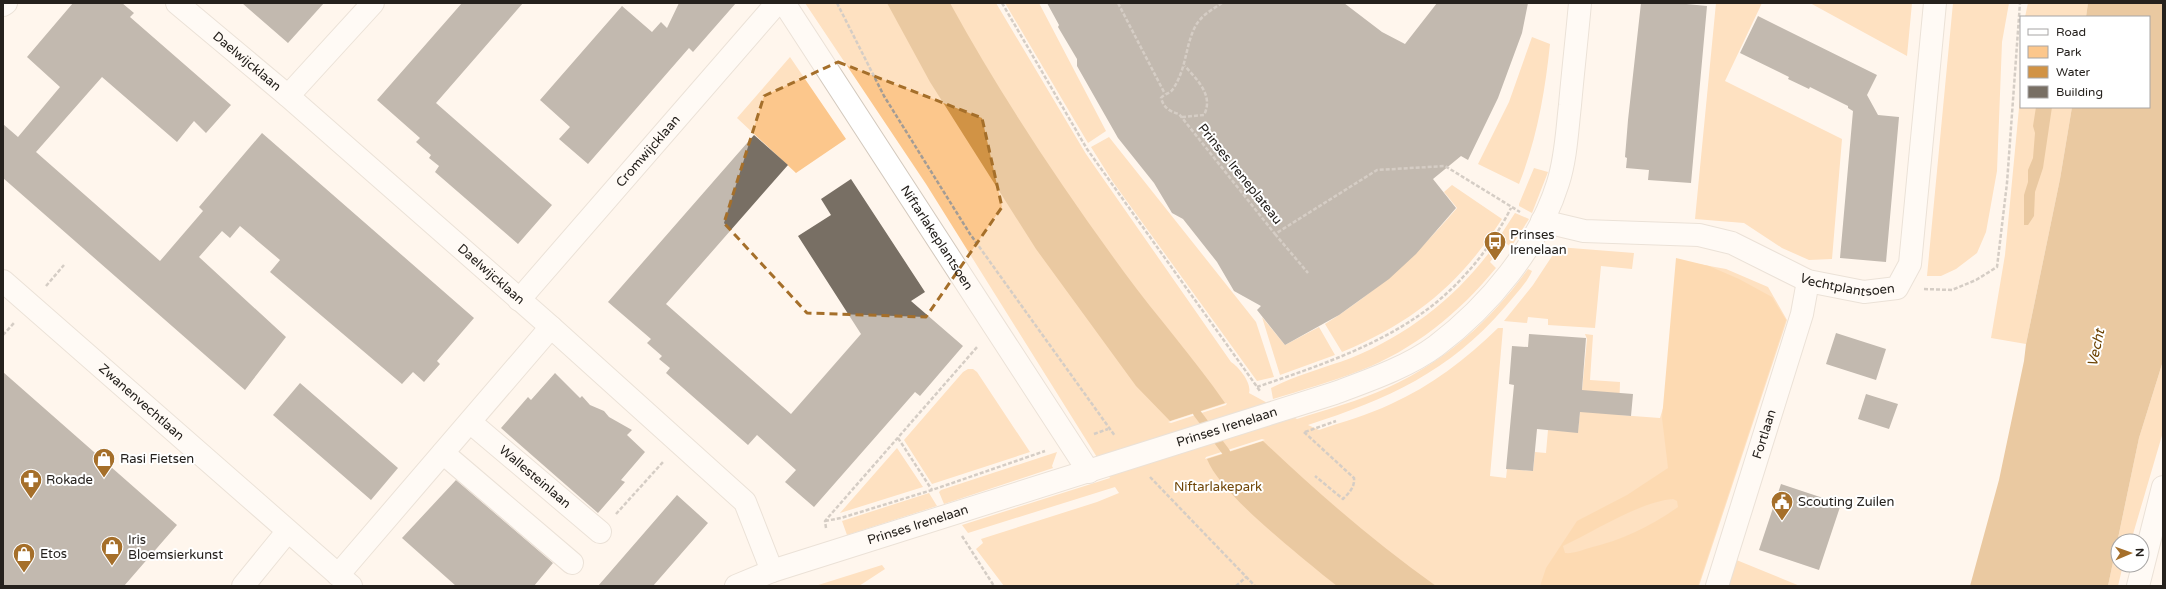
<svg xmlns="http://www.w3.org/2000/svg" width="2166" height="589" font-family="'Varela Round',sans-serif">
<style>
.green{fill:#fcc78c}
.forest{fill:#fab96c;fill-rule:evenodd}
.water{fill:#d19345}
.pier{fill:#fff6ed}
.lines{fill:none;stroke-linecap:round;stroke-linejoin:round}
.stream{stroke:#d19345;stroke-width:8}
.building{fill:#786f64}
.minor-casing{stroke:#d3c9bd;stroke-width:24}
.path{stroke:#a39c95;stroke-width:2.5;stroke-dasharray:4 2;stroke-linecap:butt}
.minor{stroke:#fff;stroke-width:22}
.marked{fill:none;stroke:#a56f2a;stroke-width:3;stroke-dasharray:8 5;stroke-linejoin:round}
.labels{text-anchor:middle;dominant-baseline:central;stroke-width:4;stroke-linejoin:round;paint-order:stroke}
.street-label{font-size:13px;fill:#25211d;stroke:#fff}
.poi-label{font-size:13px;fill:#25211d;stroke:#fff;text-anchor:start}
.park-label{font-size:13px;fill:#704608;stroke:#fff}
.water-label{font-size:14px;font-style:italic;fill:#6c4202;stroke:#fff}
</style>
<rect width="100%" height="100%" fill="#fff6ed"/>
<!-- green -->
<path class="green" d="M805,3H996L1086,154L1231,362C1239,367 1252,383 1249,393L1297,419C1328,409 1359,401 1389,387C1446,361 1492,319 1528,269L1532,271C1527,283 1514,296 1505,307C1449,372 1388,399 1308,425L1319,430C1342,422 1368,415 1391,404C1431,386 1466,359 1498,328H1503L1490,476L1506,478L1507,469L1533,471L1535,452L1546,453L1548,430L1578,432L1587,339L1585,334L1593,335L1590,380L1620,382L1619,415L1660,418L1675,369L1693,263L1726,269L1768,287L1787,320L1699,586H1004L976,549L983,543L981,539L1097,502L1119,493L1115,487L968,533L962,525L1110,478L926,184Z
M1005,3H1039L1106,131L1088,143Z
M1716,3H1762L1725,81L1842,139L1832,259L1809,260L1782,248L1744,223L1695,219Z
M1810,3H1912L1907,56Z
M1953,3H2009L2002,42L1997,171L1986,232L1977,253L1956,269L1941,276H1927Z
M2028,3H2088L2086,17H2025Z
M1532,37L1550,44C1545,92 1537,139 1519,184L1478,164L1509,102Z
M790,57L846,139L796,173L737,118Z
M2021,87V107H2072L2060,179L2026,344L1991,338L2005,255Z
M1109,137L1256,322L1274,377L1257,381L1113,182L1091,147Z
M1534,168L1548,172L1532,213L1519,206V204Z
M1452,185L1502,219C1460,284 1414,322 1342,352L1325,324C1376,292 1418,254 1457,208L1444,192Z
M1515,213L1529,219L1511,247L1500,239V236Z
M1494,246L1500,249L1490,262L1496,268C1459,313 1414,350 1359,371C1331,382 1302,390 1273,399L1271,388C1296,375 1324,368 1351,358C1408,335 1458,296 1494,246Z
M1558,247L1634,253L1632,269L1601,266L1595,328L1548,325V319L1528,317L1527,323L1504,321L1533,285Z
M1262,317L1285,345L1319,327L1335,355L1280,375Z
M2163,361V432L2131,541H2118V565H2123L2118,586H2108L2139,438Z
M968,369H973L977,372L1030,452L932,484L904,440L963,372Z
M897,448L923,487L840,513Z
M1057,452L1052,466L1053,468L944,504L939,492L941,490Z
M929,493L937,506L847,535L842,521Z
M1734,559L1800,586H1725Z
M882,565L885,569L859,586H815Z"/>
<!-- forest -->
<path class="forest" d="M1676,258L1709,266L1739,279L1772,297L1786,320L1698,586H1540L1546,568L1577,521L1627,495L1668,468L1662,418ZM1673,499L1677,501L1678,507C1650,527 1622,540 1589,548C1582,550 1573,554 1565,553L1563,546C1595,531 1639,502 1673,499Z"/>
<!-- water -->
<path class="water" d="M887,3H950C1001,96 1061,186 1124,272C1157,317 1194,358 1225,403L1170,421L1136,386L1036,249L930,82Z
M2088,3H2163V361L2139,438L2108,586H1970L1999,480L2024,361L2026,344L2060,179L2072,107H2149V17H2086Z
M2036,107H2052L2043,168L2035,192L2034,216L2028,225H2024V195L2028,182V170L2033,158L2035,133L2033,126Z
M1263,441C1318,493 1374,542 1436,586H1337L1323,575C1293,550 1220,493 1207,459Z"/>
<!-- pier -->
<path class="pier" d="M1227,403L1226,405L1171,423L1168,422Z
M1262,439L1265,440L1205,459L1206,457Z"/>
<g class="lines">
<!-- stream -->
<path class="stream" d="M1197,413L1226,452"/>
</g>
<!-- building -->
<path class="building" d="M73,3H122L134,13L130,17L231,105L206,133L194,121L177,142L102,77L36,152L160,261L203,211L199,207L262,133L474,318L437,361L440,364L424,382L413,372L402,384L270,272L280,260L240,226L230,238L222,231L199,257L286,337L245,390L3,178V124L18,137L60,87L27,57Z
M242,3H324L288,43Z
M462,3H523L436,103L552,205L518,244L435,172L439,166L429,158L431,155L416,142L420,138L377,100Z
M679,3H736L693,52L689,48L588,164L559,139L570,127L540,100L622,6L652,32L661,22L667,28Z
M1047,3H1344L1382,32L1405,44L1437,3H1528L1522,33L1498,98L1468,160L1461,156L1433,179L1456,208L1416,254L1389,279L1339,315L1285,345L1257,310L1261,306L1234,291L1217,262L1183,219L1172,213L1154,183L1118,138L1077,66V59L1058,27L1059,25Z
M1641,3H1676L1707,6L1691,183L1648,180L1649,170L1626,168L1627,158L1625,157L1628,120Z
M1758,16L1877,75L1867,95L1878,115L1899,117L1886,262L1840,258L1853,111L1848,108V106L1810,87L1809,89L1788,79L1789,77L1740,53Z
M754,135L788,165L666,304L791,414L861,334L798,236L831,215L821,199L851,179L925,292L911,301L963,346L920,396L915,392L814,507L785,482L796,470L757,435L748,445L666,373L670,368L659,359L662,356L647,343L651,339L608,302Z
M1836,333L1886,349L1876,380L1826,364Z
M1529,334L1586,338L1582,390L1633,394L1631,416L1580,412L1578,433L1537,429L1533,471L1506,469L1514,385L1509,384L1512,346L1528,347Z
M3,372L177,525L124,586H3Z
M555,373L580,398L582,396L590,405L604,411L609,417L632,430L627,435L645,452L621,480L625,482L598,513L501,428L528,397L531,400Z
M300,383L398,468L371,500L273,415Z
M1866,394L1898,404L1889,429L1858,419Z
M456,480L553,563L534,586H456L402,538Z
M1781,484L1841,504L1819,570L1759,550Z
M677,495L708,523L653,586H598Z"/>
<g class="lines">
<!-- minor casing -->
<g class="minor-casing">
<g id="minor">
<path id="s1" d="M177,3L288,96L551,327L745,502L772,571"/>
<path id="s2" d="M784,3L1089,472"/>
<path d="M3,5L6,3"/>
<path d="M288,96L373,3"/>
<path id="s3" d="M1542,221L1584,231L1699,235L1732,243L1808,281L1864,292L1897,288L1910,264L1935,3"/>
<path id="s4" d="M3,281L351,586"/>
<path id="s5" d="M519,300L777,3"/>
<path id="s6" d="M470,422L600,532"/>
<path d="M443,453L572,563"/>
<path d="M338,575L551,327"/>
<path d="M243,586L287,532"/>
<path id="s7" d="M736,586L772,571L1335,393C1367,381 1408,367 1436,346C1489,306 1538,247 1558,183C1566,158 1567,131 1570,105C1573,71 1577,37 1580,3"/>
<path id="s8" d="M1717,586L1802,314L1808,281"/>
<path d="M2138,586L2163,487"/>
</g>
</g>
<!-- path -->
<path class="path" d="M837,3L884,96L970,234L1115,436
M1002,3L1087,149L1260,391
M1118,3L1165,94
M1222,3C1213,9 1202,15 1196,25C1185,45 1187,68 1173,89C1171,93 1164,94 1161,98C1164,108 1169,111 1179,114L1275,234L1377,170L1445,166L1520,212
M1182,117L1204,115C1214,95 1197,80 1185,66
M1275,234L1308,273
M1494,239L1501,245
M46,286L64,265
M1924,289L1952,290L1976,280L1997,267L2007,183L2020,3
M3,335L14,323
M1257,387C1330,362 1410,336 1463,277C1483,256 1498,233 1511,208
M1304,432L1354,478C1355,487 1349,493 1343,499L1315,476
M1305,432L1336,421
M1094,434L1108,429
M898,438L932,490
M1150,477L1255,586
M616,514L663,462
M825,521L841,518L932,490L1045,451
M826,528L825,521L978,346
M962,536L994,586
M1236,586L1246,577"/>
<!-- minor -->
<use href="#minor" class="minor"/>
</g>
<!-- marked area -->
<path d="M0 0H2166V589H0ZM838,62L982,118L1002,207L926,317L807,313L724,223L764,96Z" fill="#fff6ed" fill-opacity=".55" fill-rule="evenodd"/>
<path class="marked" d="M838,62L982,118L1002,207L926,317L807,313L724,223L764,96Z"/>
<!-- icons -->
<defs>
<g id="bus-pin" transform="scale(1.15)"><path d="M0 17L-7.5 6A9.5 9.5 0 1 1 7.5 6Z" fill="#a56f2a" stroke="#fff"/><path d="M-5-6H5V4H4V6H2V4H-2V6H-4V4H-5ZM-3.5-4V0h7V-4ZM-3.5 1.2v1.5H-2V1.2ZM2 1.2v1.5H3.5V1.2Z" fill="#fff"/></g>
<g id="shop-pin" transform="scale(1.15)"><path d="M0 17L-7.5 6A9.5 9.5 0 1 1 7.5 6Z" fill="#a56f2a" stroke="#fff"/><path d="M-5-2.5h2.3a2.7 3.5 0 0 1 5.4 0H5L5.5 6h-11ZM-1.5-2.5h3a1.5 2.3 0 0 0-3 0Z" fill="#fff"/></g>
<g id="pharmacy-pin" transform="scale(1.15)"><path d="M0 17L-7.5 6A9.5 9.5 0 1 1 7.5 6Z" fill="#a56f2a" stroke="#fff"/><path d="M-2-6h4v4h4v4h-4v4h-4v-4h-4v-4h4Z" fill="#fff"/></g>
<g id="civic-pin" transform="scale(1.15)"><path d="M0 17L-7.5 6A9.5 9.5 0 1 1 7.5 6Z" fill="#a56f2a" stroke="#fff"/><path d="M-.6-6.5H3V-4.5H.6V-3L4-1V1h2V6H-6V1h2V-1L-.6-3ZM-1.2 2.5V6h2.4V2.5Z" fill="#fff"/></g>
</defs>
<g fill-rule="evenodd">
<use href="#bus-pin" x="1495" y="242"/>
<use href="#shop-pin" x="104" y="459"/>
<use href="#pharmacy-pin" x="31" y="480"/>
<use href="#civic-pin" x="1782" y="502"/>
<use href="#shop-pin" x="112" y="547"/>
<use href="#shop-pin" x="24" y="554"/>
</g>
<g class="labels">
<!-- street labels -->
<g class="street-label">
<text stroke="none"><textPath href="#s1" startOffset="91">Daelwijcklaan</textPath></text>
<text stroke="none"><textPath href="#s5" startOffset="197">Cromwijcklaan</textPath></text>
<text transform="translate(1240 174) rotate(51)">Prinses Ireneplateau</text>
<text stroke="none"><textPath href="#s2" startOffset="280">Niftarlakeplantsoen</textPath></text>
<text stroke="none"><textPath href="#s1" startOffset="415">Daelwijcklaan</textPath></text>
<text stroke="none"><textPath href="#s3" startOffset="317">Vechtplantsoen</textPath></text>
<text stroke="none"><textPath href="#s4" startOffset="184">Zwanenvechtlaan</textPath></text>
<text stroke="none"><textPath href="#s7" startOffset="516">Prinses Irenelaan</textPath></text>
<text stroke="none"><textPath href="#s8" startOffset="159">Fortlaan</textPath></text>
<text stroke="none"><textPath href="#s6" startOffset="85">Wallesteinlaan</textPath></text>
<text stroke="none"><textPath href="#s7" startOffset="192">Prinses Irenelaan</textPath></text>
</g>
<!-- poi labels -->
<g class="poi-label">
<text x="1510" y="235">Prinses<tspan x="1510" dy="15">Irenelaan</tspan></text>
<text x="120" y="459">Rasi Fietsen</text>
<text x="46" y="480">Rokade</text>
<text x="1798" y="502">Scouting Zuilen</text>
<text x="128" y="540">Iris<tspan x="128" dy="15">Bloemsierkunst</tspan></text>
<text x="40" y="554">Etos</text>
</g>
<!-- park labels -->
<g class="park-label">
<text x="1218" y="487">Niftarlakepark</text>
</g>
<!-- water labels -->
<g class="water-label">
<text transform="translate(2096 348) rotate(-78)">Vecht</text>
</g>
</g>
<!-- border -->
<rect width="2166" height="589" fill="none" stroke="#25211d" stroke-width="8"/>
<!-- legend -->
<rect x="2020" y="16" width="130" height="92" fill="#ffffff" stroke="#a8a6a5"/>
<rect x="2028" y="29" width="20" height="6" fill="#ffffff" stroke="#a8a6a5"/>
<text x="2056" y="36" font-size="12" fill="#25211d">Road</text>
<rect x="2028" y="46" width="20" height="12" fill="#fcc78c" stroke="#a8a6a5"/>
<text x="2056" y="56" font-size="12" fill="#25211d">Park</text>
<rect x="2028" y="66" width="20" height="12" fill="#d19345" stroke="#a8a6a5"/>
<text x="2056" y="76" font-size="12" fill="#25211d">Water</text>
<rect x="2028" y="86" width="20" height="12" fill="#786f64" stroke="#a8a6a5"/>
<text x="2056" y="96" font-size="12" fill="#25211d">Building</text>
<!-- north arrow -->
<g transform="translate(2130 553) rotate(88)"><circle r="19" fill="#ffffff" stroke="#a8a6a5"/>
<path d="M0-3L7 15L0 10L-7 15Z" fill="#a56f2a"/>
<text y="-6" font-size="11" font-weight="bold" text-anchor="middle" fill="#25211d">N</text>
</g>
</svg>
